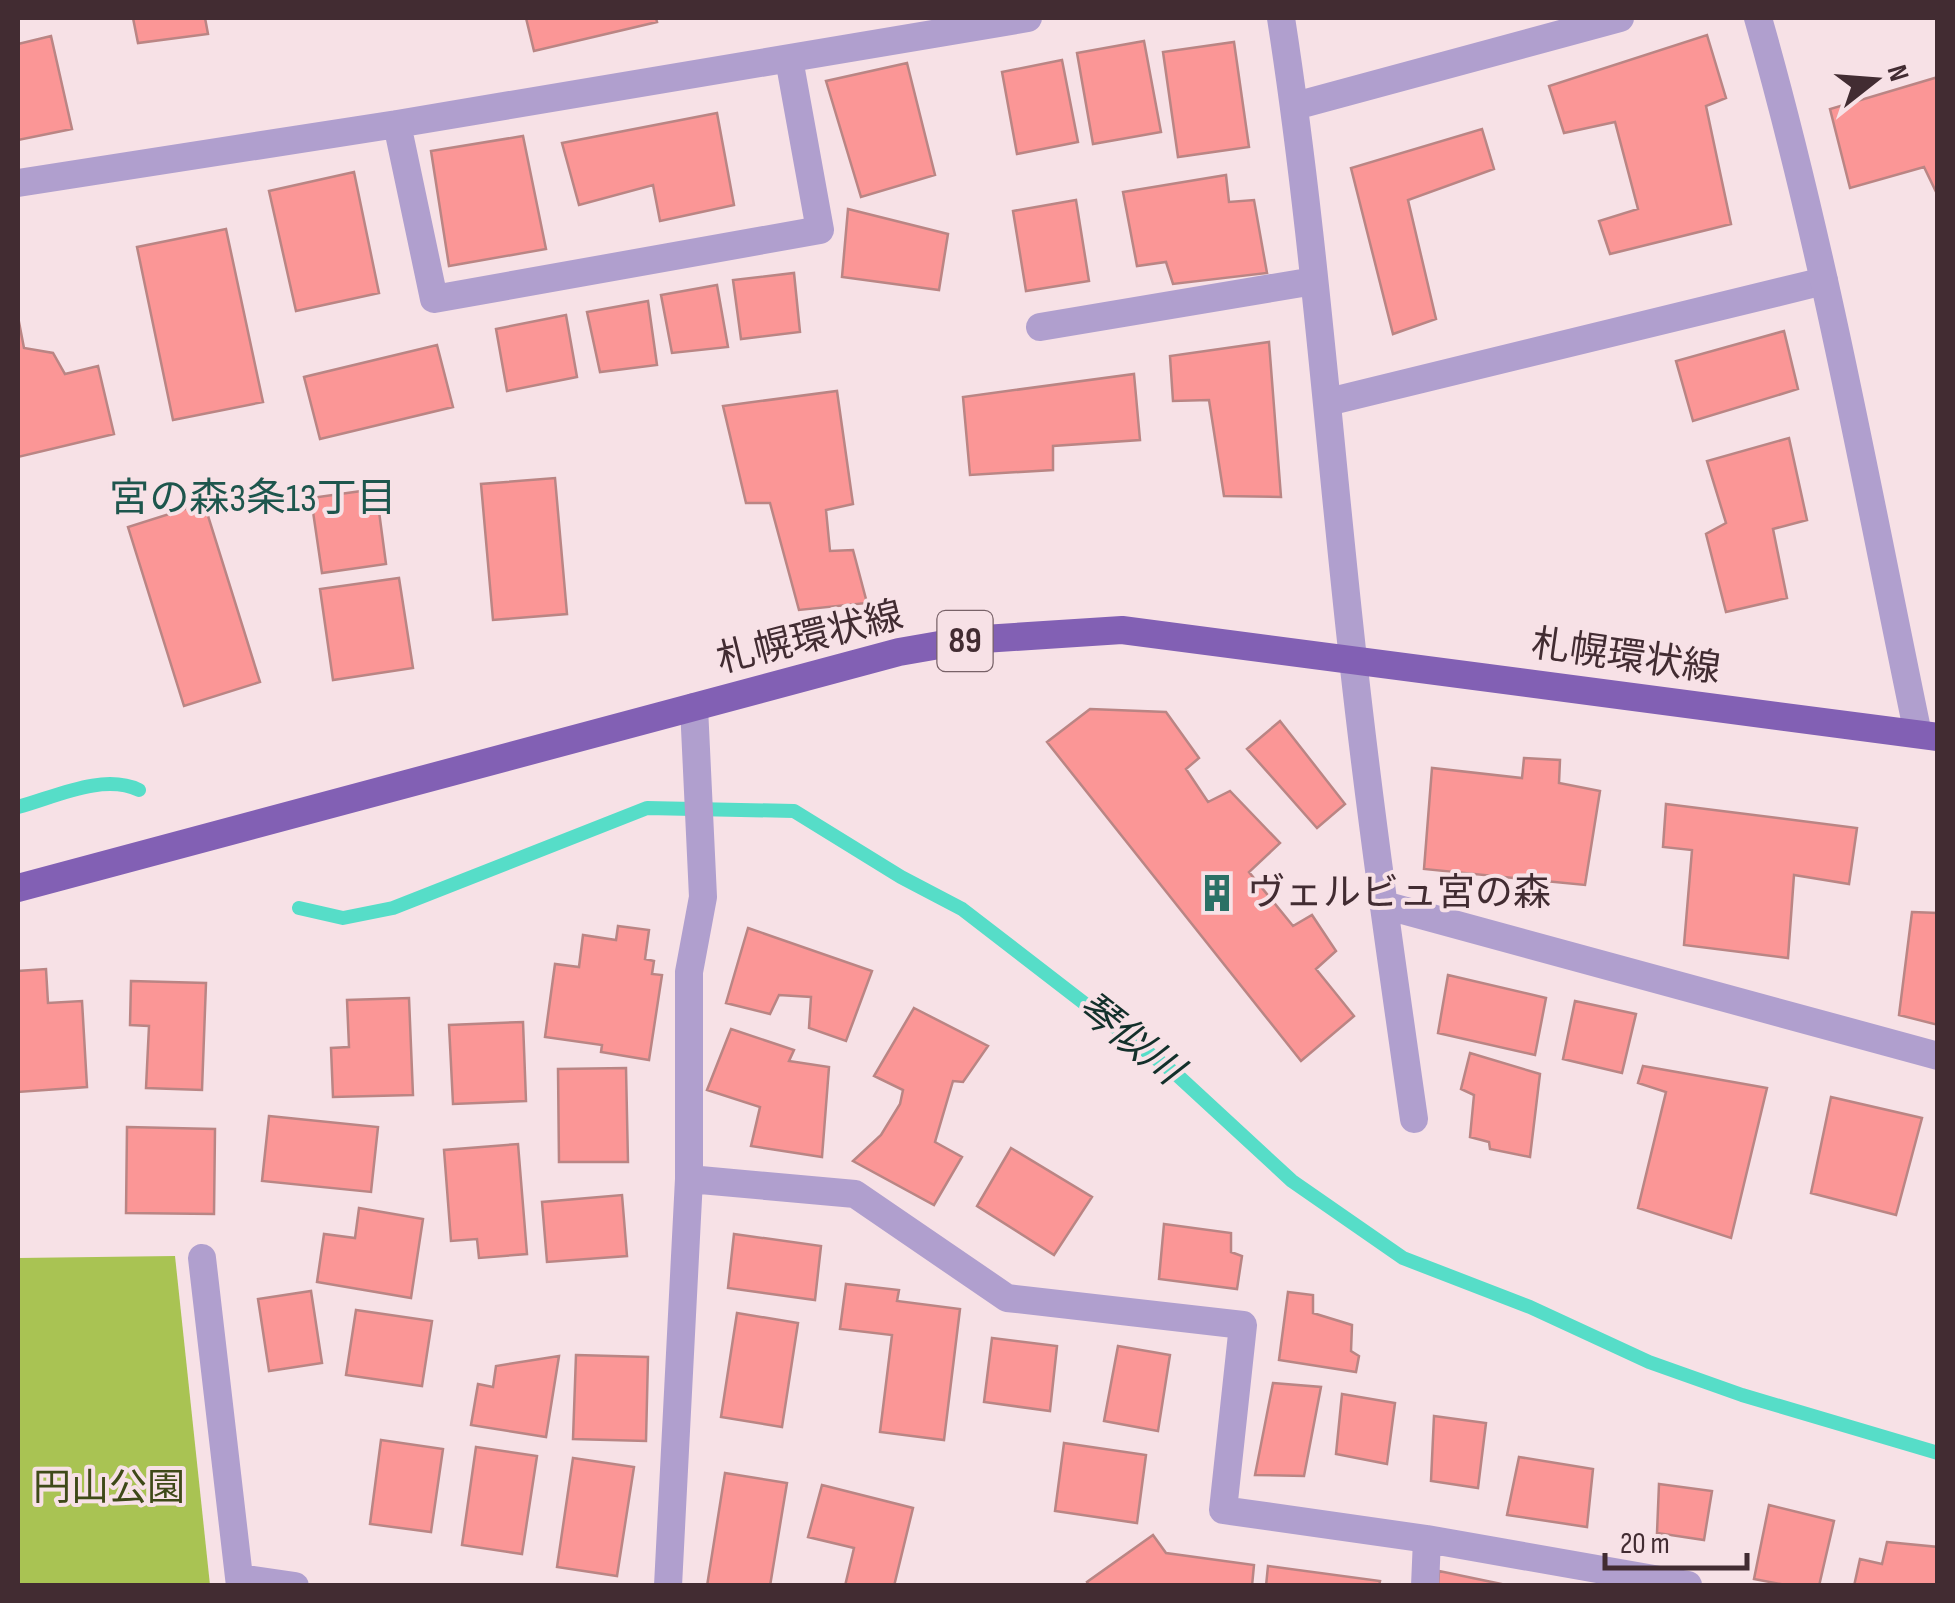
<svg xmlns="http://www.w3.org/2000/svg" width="1955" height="1603" font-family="'Sofia Sans Condensed','Noto Sans JP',sans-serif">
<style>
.green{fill:#a9c353}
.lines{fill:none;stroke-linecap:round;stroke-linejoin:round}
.stream{stroke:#56ddc8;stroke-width:14}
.building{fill:#fb9696;stroke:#ba8584;stroke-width:2.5}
.minor{stroke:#b09fce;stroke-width:28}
.tertiary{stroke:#b09fce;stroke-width:28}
.primary{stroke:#8260b4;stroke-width:28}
.labels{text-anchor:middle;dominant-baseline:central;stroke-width:8;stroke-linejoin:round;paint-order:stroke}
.shield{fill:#f7e1e6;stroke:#786268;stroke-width:2.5}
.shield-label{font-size:35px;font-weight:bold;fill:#422c32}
.street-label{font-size:38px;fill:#422c32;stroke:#f7e1e6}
.poi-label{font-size:38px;fill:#422c32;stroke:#f7e1e6;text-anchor:start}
.park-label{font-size:38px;fill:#3e4918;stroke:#f7e1e6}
.neighbourhood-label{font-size:40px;fill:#1e564d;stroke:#f7e1e6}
.water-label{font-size:40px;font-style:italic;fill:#13302b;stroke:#f7e1e6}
</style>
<rect width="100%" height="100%" fill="#f7e1e6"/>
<!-- green -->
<path class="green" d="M175,1256L210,1585H18V1258Z"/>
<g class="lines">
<!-- stream -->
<path class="stream" d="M18,807C55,797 103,773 139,790
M299,908L343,918L393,908L647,808L794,811L901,877L962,909L1176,1074L1292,1181L1403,1258L1530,1307L1649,1362L1742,1395L1938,1453"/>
</g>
<!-- building -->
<path class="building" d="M133,18H205L208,34L138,43Z
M526,18H656L657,22L534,51Z
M1707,35L1726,98L1706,106L1731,224L1610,254L1599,221L1638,209L1615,122L1564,133L1549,86Z
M51,36L72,129L18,140V44Z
M1144,41L1161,132L1093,144L1077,53Z
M1234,42L1249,147L1178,157L1163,52Z
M1062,60L1078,142L1017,154L1002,72Z
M907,63L935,175L861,197L826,81Z
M1938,77V196L1924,167L1850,188L1830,109Z
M717,113L734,205L660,221L653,185L579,205L562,143Z
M1482,129L1494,169L1408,200L1436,319L1393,334L1351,168Z
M523,136L546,249L449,266L431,151Z
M354,172L379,293L296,311L269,191Z
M1226,175L1229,202L1254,200L1267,273L1173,284L1166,262L1137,266L1123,192Z
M1076,200L1089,281L1026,291L1013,211Z
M848,209L948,234L939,290L842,277Z
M226,229L263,402L173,420L137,247Z
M794,273L800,332L741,339L733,280Z
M717,285L728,347L672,353L661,295Z
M648,301L657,365L600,372L587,312Z
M566,315L577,377L507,391L496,329Z
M18,317L24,348L53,353L65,374L98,366L114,434L18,457Z
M1784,331L1798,389L1693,421L1676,361Z
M1269,342L1281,497L1224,496L1209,400L1173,401L1170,356Z
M437,345L453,407L320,439L304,377Z
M1134,374L1140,440L1053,446V470L970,475L963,397Z
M837,391L853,504L826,510L830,551L853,550L867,603L799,610L770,503H746L723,406Z
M1789,438L1807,520L1773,529L1787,598L1726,612L1706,534L1726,523L1707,461Z
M555,478L567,614L493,620L481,484Z
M376,489L386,564L322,573L311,498Z
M204,503L260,682L184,706L128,527Z
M399,578L413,668L333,680L320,589Z
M1090,709L1166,712L1199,758L1186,769L1208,802L1230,791L1280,843L1249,872L1293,926L1312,915L1336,951L1316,969L1354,1016L1301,1061L1047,742Z
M1280,721L1345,804L1317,828L1247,749Z
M1524,758L1560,760L1559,783L1600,791L1585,885L1424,869L1432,768L1522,778Z
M1666,804L1857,828L1849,884L1794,875L1788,958L1684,945L1692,850L1663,847Z
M1912,912L1938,913V1025L1899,1015Z
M618,926L649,930L645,959L654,961L652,974L662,975L649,1060L601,1052L602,1045L545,1037L555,964L579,967L583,935L616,940Z
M748,928L872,971L846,1041L809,1028L811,997L779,995L770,1014L726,1003Z
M46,969L48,1003L82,1001L87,1087L18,1092V971Z
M1448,975L1546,998L1535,1055L1438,1033Z
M131,981L206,983L202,1090L146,1088L149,1026L130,1025Z
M409,998L413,1095L333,1097L331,1048L349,1047L347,1000Z
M1575,1001L1636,1014L1622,1073L1563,1059Z
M914,1008L988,1046L963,1082L953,1081L935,1142L962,1157L934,1205L853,1161L881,1135L900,1104L903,1090L874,1076Z
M523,1022L526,1101L453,1104L449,1025Z
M731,1029L794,1050L789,1061L829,1067L822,1157L751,1146L760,1107L707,1090Z
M1470,1053L1540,1074L1530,1157L1490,1149L1489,1142L1470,1137L1474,1095L1461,1089Z
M1643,1066L1767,1088L1731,1238L1638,1208L1666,1092L1638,1083Z
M626,1068L628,1162H559L558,1069Z
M1831,1097L1922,1118L1896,1215L1811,1193Z
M269,1116L378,1127L371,1192L262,1181Z
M127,1127L215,1129L214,1214L126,1213Z
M518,1144L527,1254L479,1258L477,1239L451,1241L444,1150Z
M1011,1148L1092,1197L1054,1255L977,1206Z
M622,1195L627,1256L547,1262L542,1202Z
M359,1208L423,1219L411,1298L317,1282L324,1234L355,1238Z
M1164,1224L1231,1233V1252L1242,1256L1237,1289L1159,1279Z
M734,1234L821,1246L815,1300L728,1288Z
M846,1284L899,1290L897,1301L960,1309L944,1440L880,1432L892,1335L840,1329Z
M311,1291L322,1363L269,1371L258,1299Z
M1288,1292L1313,1295V1313L1352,1325L1351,1351L1359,1356L1356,1372L1279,1360Z
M356,1310L432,1321L422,1386L346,1375Z
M737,1313L798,1323L782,1427L721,1417Z
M992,1338L1057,1346L1050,1411L984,1402Z
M1118,1346L1170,1355L1158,1431L1104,1421Z
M576,1355L648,1357L646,1441L573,1439Z
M559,1356L546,1437L471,1425L478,1384L493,1387L496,1366Z
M1273,1383L1321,1387L1304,1476L1255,1475Z
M1342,1394L1395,1403L1387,1464L1336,1454Z
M1434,1416L1486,1423L1478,1488L1431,1481Z
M381,1440L443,1449L431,1532L370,1524Z
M1064,1443L1146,1455L1137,1523L1055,1511Z
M476,1447L537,1456L522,1554L462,1545Z
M1519,1457L1593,1469L1587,1527L1507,1515Z
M573,1458L634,1467L617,1576L557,1567Z
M725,1473L787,1483L770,1586H707Z
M1659,1484L1712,1491L1704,1540L1657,1533Z
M822,1485L913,1508L894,1586H845L854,1548L808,1537Z
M1769,1505L1834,1521L1819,1586H1791L1754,1579Z
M1153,1535L1166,1553L1254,1565L1252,1586H1089L1087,1582Z
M1887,1542L1938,1547L1937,1586H1854L1860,1559L1882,1564Z
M1268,1566L1380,1581L1379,1586H1266Z
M1439,1571L1511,1586H1438Z"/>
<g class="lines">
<!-- minor -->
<path class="minor" d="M1281,18C1314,230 1329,445 1353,659C1370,813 1392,966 1414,1119
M1295,106L1620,18
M397,124L434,299L820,230L789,59
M18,183L397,124L1028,18
M1040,327L1314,281
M1328,402L1824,281
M1384,905L1938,1056
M689,1179L855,1194L1007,1298L1243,1325L1223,1510L1427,1539L1425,1586
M202,1258L240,1586
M1427,1539L1688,1585
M239,1578L295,1586
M668,1586L689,1179V972L703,897L694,707"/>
<!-- tertiary -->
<path class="tertiary" d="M1758,18C1825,253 1868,494 1918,734"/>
<!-- primary -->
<path class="primary" d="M18,888L899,652L968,640L1122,630L1938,737"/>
</g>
<!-- icons -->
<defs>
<g id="building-bare" transform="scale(3)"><path d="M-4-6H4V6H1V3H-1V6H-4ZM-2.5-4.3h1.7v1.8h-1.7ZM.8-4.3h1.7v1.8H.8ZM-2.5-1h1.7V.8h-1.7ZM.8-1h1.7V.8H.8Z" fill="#2b7065" stroke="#f7e1e6" stroke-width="2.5" paint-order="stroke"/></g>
</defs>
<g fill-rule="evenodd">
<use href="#building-bare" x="1217" y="893"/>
</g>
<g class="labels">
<!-- shield labels -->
<rect class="shield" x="937.5" y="611" width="55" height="60" rx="8"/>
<g class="shield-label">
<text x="965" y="641">89</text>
</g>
<!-- street labels -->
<g class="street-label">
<text transform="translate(810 638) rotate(-14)">札幌環状線</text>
<text transform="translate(1626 657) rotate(8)">札幌環状線</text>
</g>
<!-- poi labels -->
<g class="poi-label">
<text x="1247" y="893">ヴェルビュ宮の森</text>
</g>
<!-- park labels -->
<g class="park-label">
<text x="109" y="1488">円山公園</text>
</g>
<!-- neighbourhood labels -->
<g class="neighbourhood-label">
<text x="253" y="499">宮の森3条13丁目</text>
</g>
<!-- water labels -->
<g class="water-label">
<text transform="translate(1129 1039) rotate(38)">琴似川</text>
</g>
</g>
<!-- border -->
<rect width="1955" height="1603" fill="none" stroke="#422c32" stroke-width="40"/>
<!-- north arrow -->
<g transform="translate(1875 80) rotate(73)" stroke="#f7e1e6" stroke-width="8" paint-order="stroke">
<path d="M0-8L18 38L0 25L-18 38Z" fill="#422c32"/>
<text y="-15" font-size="28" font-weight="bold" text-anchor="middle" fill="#422c32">N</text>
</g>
<!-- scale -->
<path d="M1605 1553v15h142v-15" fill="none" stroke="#422c32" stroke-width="5"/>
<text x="1620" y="1553" font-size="30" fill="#422c32" stroke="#f7e1e6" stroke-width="8" paint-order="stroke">20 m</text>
</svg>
